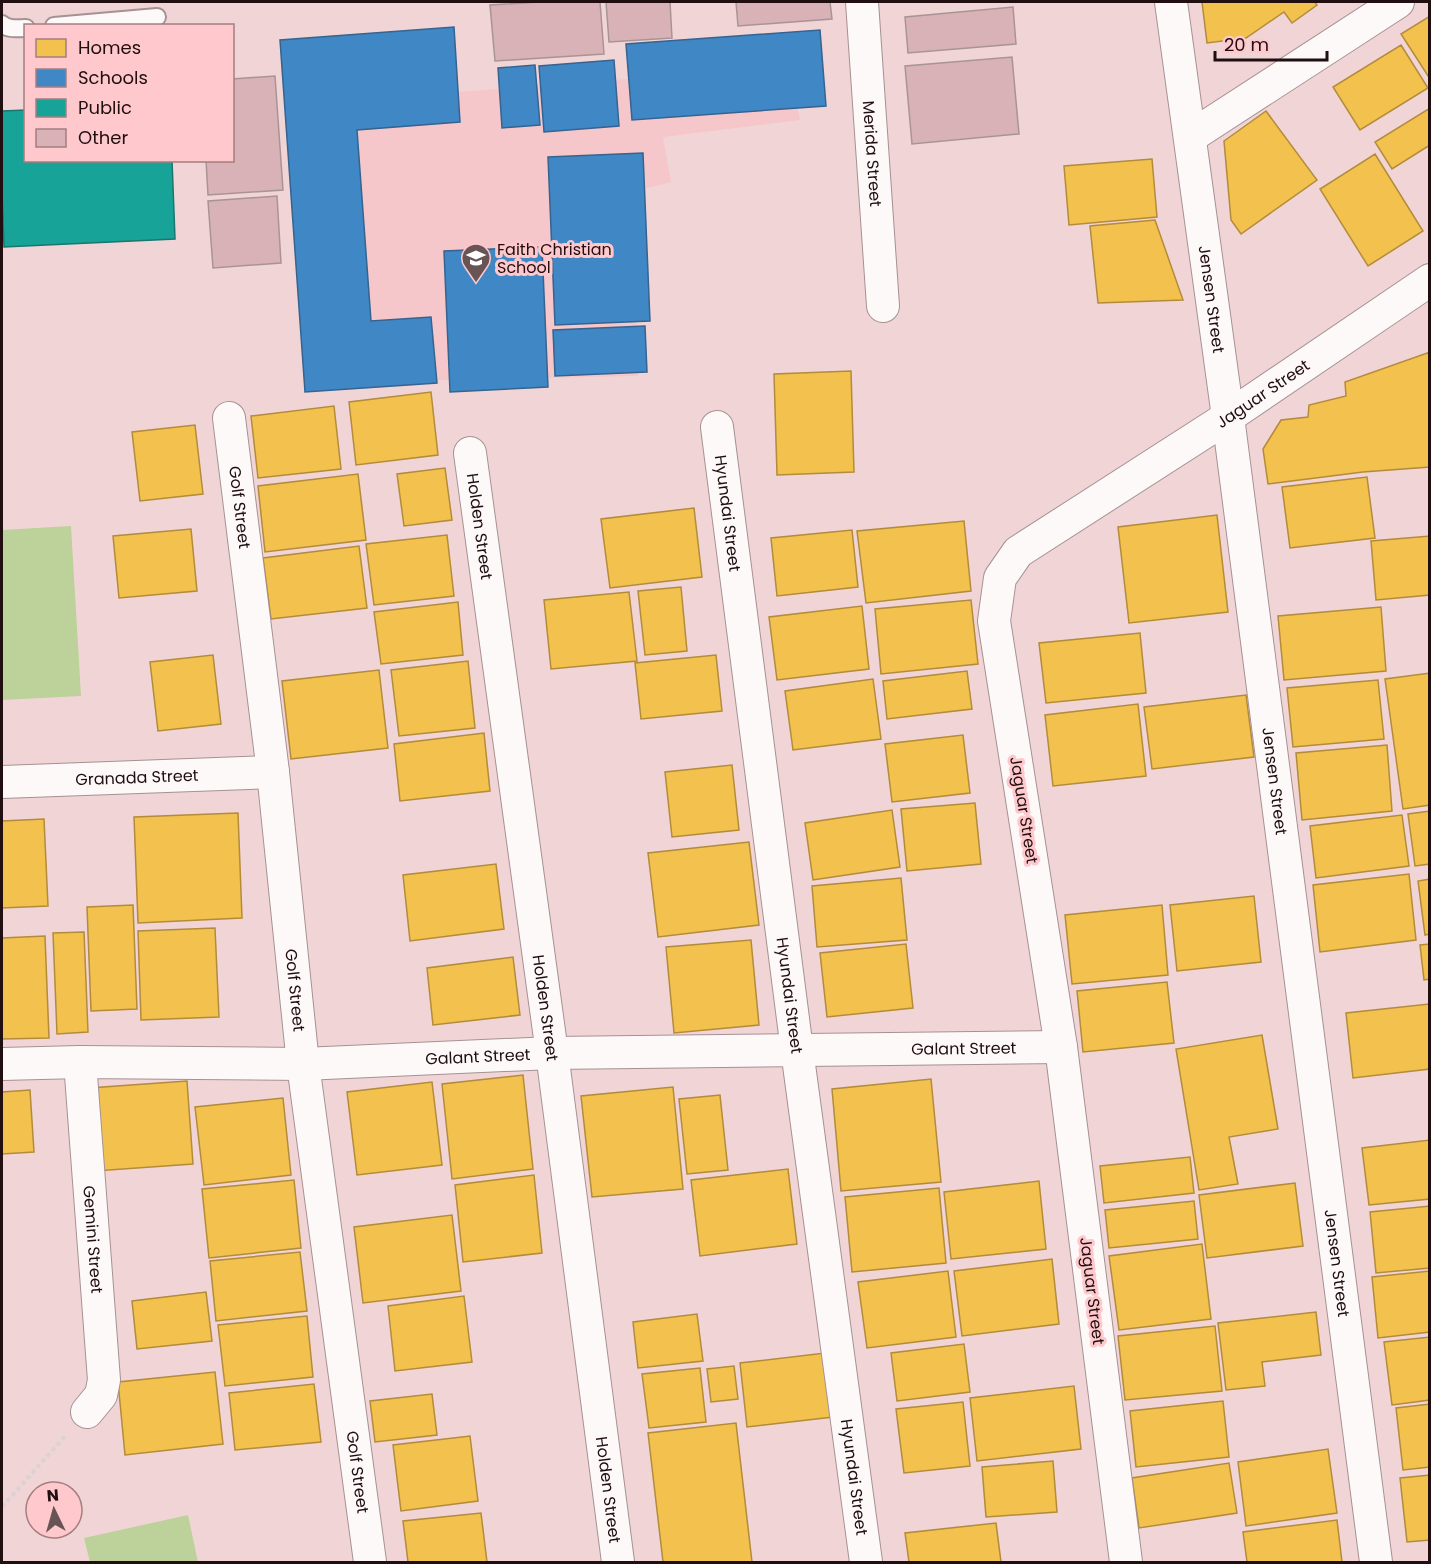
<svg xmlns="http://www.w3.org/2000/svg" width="1431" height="1564" font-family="Poppins,sans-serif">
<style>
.built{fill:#f5c7ca}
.green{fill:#bdd19a}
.homes{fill:#f2c14e;stroke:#b38b3b;stroke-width:1.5}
.schools{fill:#3f88c5;stroke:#36638f;stroke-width:1.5}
.public{fill:#17a398;stroke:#1a766f;stroke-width:1.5}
.building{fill:#d8b2b6;stroke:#a99495;stroke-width:1.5}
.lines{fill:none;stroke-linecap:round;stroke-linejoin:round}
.service-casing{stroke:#a69192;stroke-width:20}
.minor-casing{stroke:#a69192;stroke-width:34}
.path{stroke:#dcd2d3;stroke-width:4;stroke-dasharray:4.5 3;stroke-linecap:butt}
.service{stroke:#fdf9f9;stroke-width:16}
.minor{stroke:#fdf9f9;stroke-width:32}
.labels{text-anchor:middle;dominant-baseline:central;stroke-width:6;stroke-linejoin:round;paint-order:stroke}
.street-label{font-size:16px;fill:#200e10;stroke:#fec8cc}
.poi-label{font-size:16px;fill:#200e10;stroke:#fec8cc;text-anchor:start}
</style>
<rect width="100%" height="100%" fill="#f1d5d6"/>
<!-- built -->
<path class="built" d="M789,67L800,120L663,137L671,182L633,192L638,376L321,383L308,103Z"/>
<!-- green -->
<path class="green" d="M71,526L81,696L2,700V530Z
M188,1515L198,1562H90L84,1538Z"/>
<!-- homes -->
<path class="homes" d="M1202,2H1315L1317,5L1292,23L1284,12L1246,38L1207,43Z
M1430,16V79L1401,34Z
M1401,45L1428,88L1360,130L1333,87Z
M1430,108V145L1392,169L1375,142Z
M1266,111L1317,180L1241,234L1231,220L1224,141Z
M1375,154L1423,231L1368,266L1320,189Z
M1152,159L1157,217L1069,225L1064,166Z
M1155,220L1183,300L1098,303L1090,226Z
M1430,352V467L1363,472L1268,484L1263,449L1281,420L1308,417L1309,405L1346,396L1345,382Z
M851,371L854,472L777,475L774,374Z
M431,392L438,455L356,465L349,402Z
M334,406L341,469L258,478L251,416Z
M195,425L203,494L140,501L132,432Z
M445,468L452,520L404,526L397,474Z
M358,474L366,540L265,552L258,486Z
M1367,477L1375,538L1290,548L1282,487Z
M694,508L702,577L610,588L601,519Z
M1217,515L1228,612L1129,623L1118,527Z
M964,521L971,591L866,603L857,531Z
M191,529L197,591L119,598L113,536Z
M852,530L858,587L777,596L771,538Z
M447,535L454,596L374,605L366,544Z
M1430,536V595L1376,600L1371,541Z
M359,546L367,608L271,619L263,558Z
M681,587L687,651L645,655L638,591Z
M629,592L637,661L551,669L544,600Z
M971,600L978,664L881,674L875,609Z
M458,602L463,655L381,664L374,612Z
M862,606L869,669L777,680L769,617Z
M1381,607L1386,671L1284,680L1278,616Z
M1140,633L1146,693L1046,703L1039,643Z
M213,655L221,724L158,731L150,662Z
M716,655L722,711L641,719L635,663Z
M468,661L475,728L399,736L391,670Z
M379,670L388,748L291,759L282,681Z
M967,671L972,709L887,719L883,681Z
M1430,673V805L1403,809L1385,679Z
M873,679L881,739L793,750L785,691Z
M1378,680L1384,739L1293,747L1287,688Z
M1246,695L1254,757L1152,769L1144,707Z
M1138,704L1146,776L1053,786L1045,715Z
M484,733L490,791L400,801L394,744Z
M963,735L970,793L892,802L885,744Z
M1387,745L1392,811L1302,820L1296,753Z
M732,765L739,830L672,837L665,772Z
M975,803L981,864L907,871L901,809Z
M892,810L900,867L813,880L805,823Z
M1430,811V864L1415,866L1408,814Z
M238,813L242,918L138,923L134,817Z
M1402,815L1409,866L1316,878L1310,826Z
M44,819L48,906L2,908V821Z
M749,842L759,925L658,937L648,853Z
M496,864L504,929L410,941L403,875Z
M1409,874L1416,940L1320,952L1313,885Z
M901,878L907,940L817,947L812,886Z
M1430,879V934L1425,935L1418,881Z
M1254,896L1261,962L1177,971L1170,905Z
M133,905L137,1009L91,1011L87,907Z
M1162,905L1168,975L1072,984L1065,915Z
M215,928L219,1017L141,1020L138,931Z
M84,932L88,1032L57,1034L53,933Z
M45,936L49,1038L2,1039V938Z
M751,940L759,1025L674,1033L666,947Z
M906,944L913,1008L827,1017L820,953Z
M1430,944V979L1424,980L1420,945Z
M513,957L520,1015L433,1025L427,968Z
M1167,982L1174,1043L1083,1052L1077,991Z
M1429,1004L1430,1069L1353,1078L1346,1013Z
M1262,1035L1278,1129L1229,1137L1238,1184L1199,1190L1176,1049Z
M523,1075L533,1169L452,1179L442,1084Z
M931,1079L941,1182L841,1191L832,1089Z
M187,1081L193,1164L95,1171L89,1088Z
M432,1082L442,1165L357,1175L347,1092Z
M673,1087L683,1189L592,1197L581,1096Z
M30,1090L34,1152L2,1154V1092Z
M720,1095L728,1170L687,1174L679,1099Z
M283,1098L291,1175L204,1185L195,1107Z
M1430,1140V1199L1369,1205L1362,1148Z
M1190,1157L1194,1193L1104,1203L1100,1166Z
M788,1169L797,1244L700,1256L691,1180Z
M534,1175L542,1253L463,1262L455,1185Z
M294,1180L301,1248L209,1258L202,1189Z
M1039,1181L1046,1249L951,1259L944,1192Z
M1295,1183L1303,1246L1207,1258L1199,1195Z
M939,1188L946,1263L852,1272L845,1197Z
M1194,1201L1198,1239L1109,1248L1105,1210Z
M1430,1206V1268L1376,1273L1370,1212Z
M452,1215L461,1291L363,1303L354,1227Z
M1202,1244L1211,1319L1119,1330L1109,1256Z
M300,1252L307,1311L216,1321L210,1261Z
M1052,1259L1059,1324L962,1336L954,1271Z
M948,1271L956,1337L867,1348L858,1282Z
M1430,1271V1332L1378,1338L1372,1277Z
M206,1292L212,1341L137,1349L132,1301Z
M464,1296L472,1362L395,1371L388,1306Z
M1316,1312L1321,1355L1262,1362L1265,1386L1226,1390L1218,1323Z
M697,1314L703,1361L638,1368L633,1322Z
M307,1316L313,1377L225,1386L218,1325Z
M1215,1326L1222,1391L1125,1400L1118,1336Z
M1430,1337V1400L1392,1405L1384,1342Z
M964,1344L970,1392L897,1401L891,1353Z
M825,1353L833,1417L747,1427L740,1363Z
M734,1366L738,1399L711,1402L707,1369Z
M700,1368L706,1422L649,1428L642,1374Z
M215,1372L223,1444L125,1455L118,1382Z
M314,1384L321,1442L235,1450L229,1393Z
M1074,1386L1081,1449L977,1461L970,1398Z
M432,1394L437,1435L375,1442L370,1401Z
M1223,1401L1229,1457L1136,1467L1130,1411Z
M963,1402L970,1466L904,1473L896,1409Z
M1430,1404V1467L1403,1470L1396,1408Z
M736,1423L752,1562H663L648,1433Z
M470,1436L478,1501L401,1511L393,1445Z
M1328,1449L1337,1513L1246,1526L1238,1462Z
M1053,1461L1057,1512L986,1517L982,1467Z
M1229,1463L1237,1513L1139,1528L1132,1478Z
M1430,1475V1540L1407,1542L1400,1478Z
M481,1513L487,1562H408L403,1521Z
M1337,1520L1342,1562H1247L1243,1532Z
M996,1523L1001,1562H909L905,1533Z"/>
<!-- schools -->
<path class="schools" d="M454,27L460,122L357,130L371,321L431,317L437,383L305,392L280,40Z
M820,30L826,106L632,120L626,44Z
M614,60L619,126L544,132L539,66Z
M535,65L540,125L502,128L498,68Z
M643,153L650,321L555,325L548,157Z
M542,247L548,387L450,392L444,251Z
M645,326L647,372L555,376L553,330Z"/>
<!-- public -->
<path class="public" d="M26,110V160H172L175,239L4,247L2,192V111Z"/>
<!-- building -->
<path class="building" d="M540,2H600L604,54L495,61L490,5Z
M606,2H670L672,38L609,42Z
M736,2H830L832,19L738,26Z
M1013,7L1016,44L908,53L905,17Z
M1012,57L1019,134L912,144L905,66Z
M275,76L283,190L208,195L206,160H232V79Z
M277,196L281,263L213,268L208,201Z"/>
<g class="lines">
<!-- service casing -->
<g class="service-casing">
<path id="service" d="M2,24C9,30 17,28 26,28
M54,26L157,17"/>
</g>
<!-- minor casing -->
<g class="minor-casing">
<g id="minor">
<path id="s1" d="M862,2L883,306"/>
<path id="s2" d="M1171,2L1228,417L1376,1562"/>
<path d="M1190,137L1398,2"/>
<path id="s3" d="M229,418L273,772L303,1064L370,1562"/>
<path id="s4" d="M717,427L797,1050L866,1562"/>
<path id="s5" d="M470,453L552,1053L618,1562"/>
<path id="s6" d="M2,782L273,772"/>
<path id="s7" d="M80,1062L104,1380L101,1395L87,1412"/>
<path id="s8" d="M2,1064L80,1062L303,1064L552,1053L1061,1047"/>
<path id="s9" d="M1126,1562L1061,1047L994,621L1000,578L1018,552L1228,417L1430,280"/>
</g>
</g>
<!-- path -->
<path class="path" d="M2,1507L65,1436"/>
<!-- service -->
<use href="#service" class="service"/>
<!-- minor -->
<use href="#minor" class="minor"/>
</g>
<!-- icons -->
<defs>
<g id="school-pin" transform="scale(1.5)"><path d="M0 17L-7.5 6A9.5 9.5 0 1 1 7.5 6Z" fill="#695455" stroke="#fec8cc"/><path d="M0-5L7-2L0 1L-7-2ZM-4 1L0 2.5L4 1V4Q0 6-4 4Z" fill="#fff"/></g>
</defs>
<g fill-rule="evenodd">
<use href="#school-pin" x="476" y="258"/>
</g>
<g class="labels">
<!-- street labels -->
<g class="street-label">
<text stroke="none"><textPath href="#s1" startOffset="152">Merida Street</textPath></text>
<text stroke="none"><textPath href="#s2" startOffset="300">Jensen Street</textPath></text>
<text stroke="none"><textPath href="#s9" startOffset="1317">Jaguar Street</textPath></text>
<text stroke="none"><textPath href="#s3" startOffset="90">Golf Street</textPath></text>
<text stroke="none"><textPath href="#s4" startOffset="87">Hyundai Street</textPath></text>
<text stroke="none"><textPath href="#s5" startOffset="74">Holden Street</textPath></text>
<text stroke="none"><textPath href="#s6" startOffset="135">Granada Street</textPath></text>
<text stroke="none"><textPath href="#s2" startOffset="786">Jensen Street</textPath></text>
<text transform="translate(1024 810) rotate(81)">Jaguar Street</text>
<text stroke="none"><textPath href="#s3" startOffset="576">Golf Street</textPath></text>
<text stroke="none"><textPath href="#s4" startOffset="573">Hyundai Street</textPath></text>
<text stroke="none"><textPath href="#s5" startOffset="560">Holden Street</textPath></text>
<text stroke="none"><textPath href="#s8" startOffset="962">Galant Street</textPath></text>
<text stroke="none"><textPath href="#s8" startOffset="476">Galant Street</textPath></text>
<text stroke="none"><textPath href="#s7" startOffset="178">Gemini Street</textPath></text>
<text stroke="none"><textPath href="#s2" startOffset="1272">Jensen Street</textPath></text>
<text transform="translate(1092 1291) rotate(83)">Jaguar Street</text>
<text stroke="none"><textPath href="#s3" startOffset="1062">Golf Street</textPath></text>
<text stroke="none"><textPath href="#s4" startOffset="1059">Hyundai Street</textPath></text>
<text stroke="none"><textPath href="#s5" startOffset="1046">Holden Street</textPath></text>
</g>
<!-- poi labels -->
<g class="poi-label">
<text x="497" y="249">Faith Christian<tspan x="497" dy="18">School</tspan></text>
</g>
</g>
<!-- border -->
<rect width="1431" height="1564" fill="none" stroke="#200e10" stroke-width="6"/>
<!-- legend -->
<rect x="24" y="24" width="210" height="138" fill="#fec8cc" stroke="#a57e81" stroke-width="1.5"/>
<rect x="36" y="39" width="30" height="18" fill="#f2c14e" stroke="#a57e81" stroke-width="1.5"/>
<text x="78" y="54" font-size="18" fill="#200e10">Homes</text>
<rect x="36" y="69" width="30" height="18" fill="#3f88c5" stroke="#a57e81" stroke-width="1.5"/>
<text x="78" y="84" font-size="18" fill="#200e10">Schools</text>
<rect x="36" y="99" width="30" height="18" fill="#17a398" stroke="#a57e81" stroke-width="1.5"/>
<text x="78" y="114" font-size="18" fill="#200e10">Public</text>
<rect x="36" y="129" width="30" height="18" fill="#d8b2b6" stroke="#a57e81" stroke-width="1.5"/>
<text x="78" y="144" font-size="18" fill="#200e10">Other</text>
<!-- north arrow -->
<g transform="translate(54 1510) rotate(355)"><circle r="28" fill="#fec8cc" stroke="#a57e81" stroke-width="1.5"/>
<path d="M0-4.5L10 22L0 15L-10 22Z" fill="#695455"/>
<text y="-9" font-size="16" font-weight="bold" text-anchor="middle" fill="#200e10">N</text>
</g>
<!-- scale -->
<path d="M1215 51v9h112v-9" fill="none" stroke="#200e10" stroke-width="3"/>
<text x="1224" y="51" font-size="18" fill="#200e10" stroke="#fec8cc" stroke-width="4.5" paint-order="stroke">20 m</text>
</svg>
